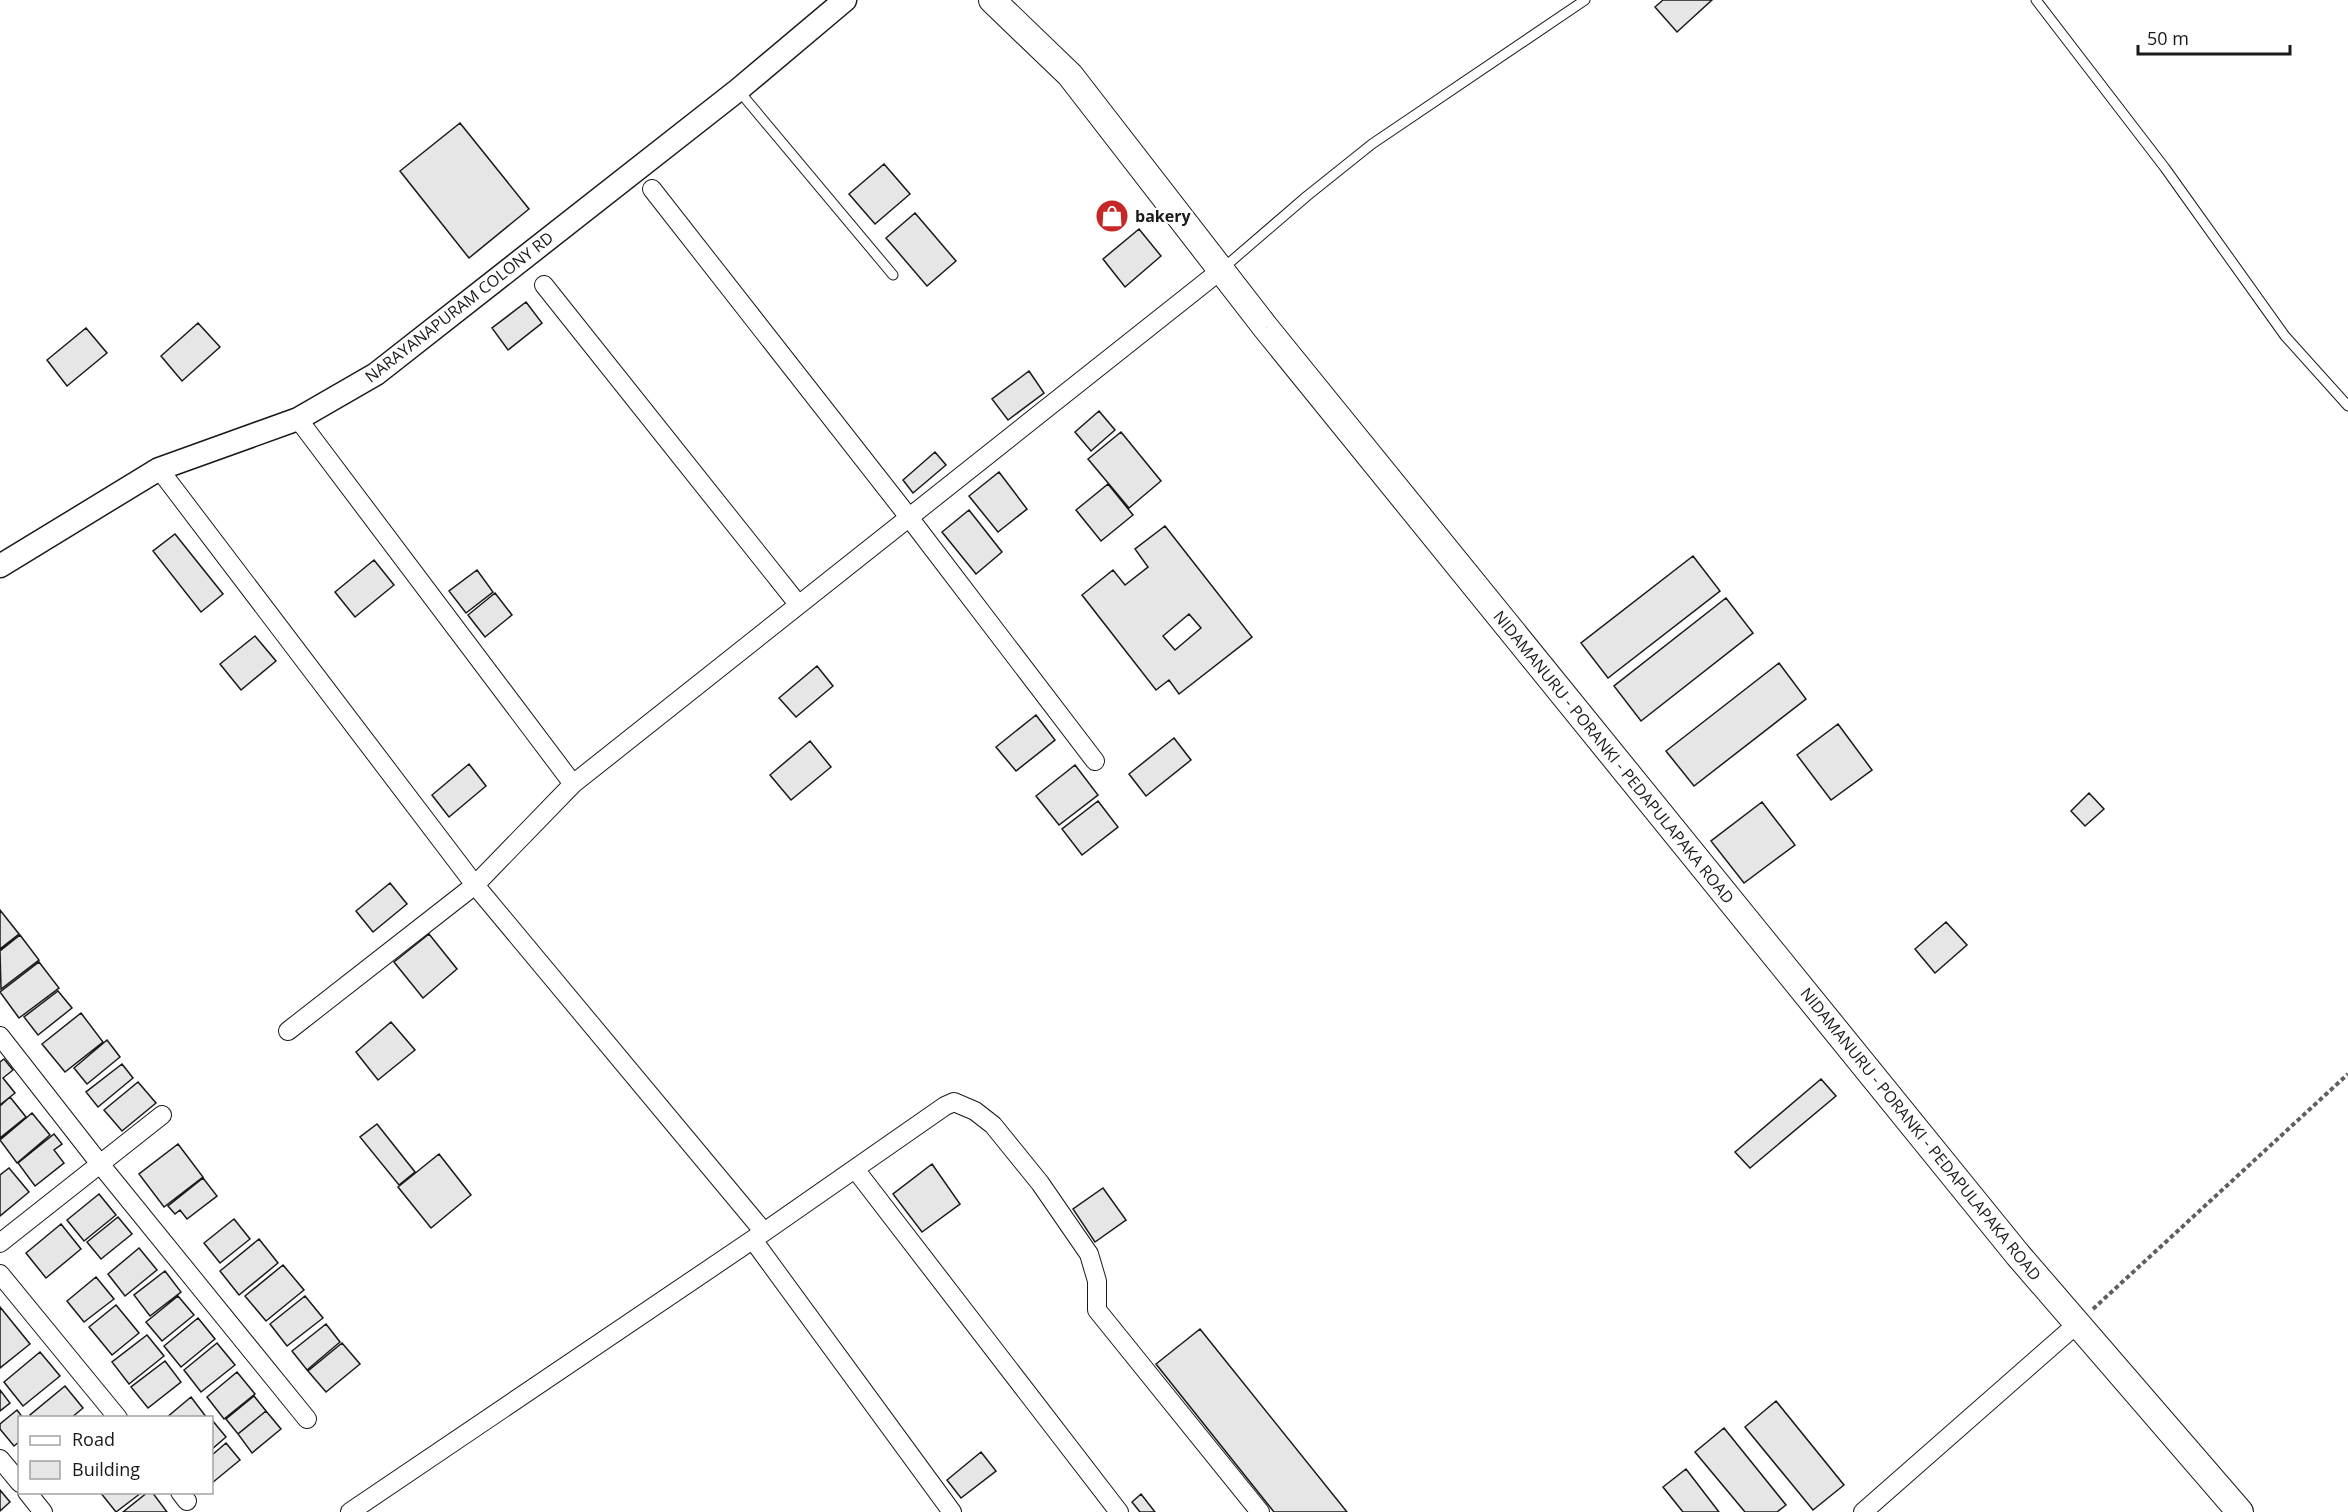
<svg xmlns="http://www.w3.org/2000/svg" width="2348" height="1512" font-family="'Open Sans',sans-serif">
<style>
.building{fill:#e6e6e6;stroke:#1a1a1a;stroke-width:1.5;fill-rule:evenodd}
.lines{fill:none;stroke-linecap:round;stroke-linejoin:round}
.service-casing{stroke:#1a1a1a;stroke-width:11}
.minor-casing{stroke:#1a1a1a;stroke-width:20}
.tertiary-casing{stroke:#1a1a1a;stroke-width:25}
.secondary-casing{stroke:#1a1a1a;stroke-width:28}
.path{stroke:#5f5f5f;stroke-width:4;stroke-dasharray:4.5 3;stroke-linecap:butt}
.service{stroke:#fff;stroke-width:9}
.minor{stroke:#fff;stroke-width:18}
.tertiary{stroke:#fff;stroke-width:22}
.secondary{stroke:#fff;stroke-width:26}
.labels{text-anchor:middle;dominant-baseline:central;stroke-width:4.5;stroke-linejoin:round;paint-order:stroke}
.poi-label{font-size:16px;font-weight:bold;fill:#1a1a1a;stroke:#fff;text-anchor:start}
.street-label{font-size:16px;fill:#1a1a1a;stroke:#fff}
</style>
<rect width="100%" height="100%" fill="#fff"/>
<!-- building -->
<path class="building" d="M1663,0H1712L1677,32L1655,7Z
M460,123L529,209L469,258L400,171Z
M884,164L910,194L875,224L849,194Z
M915,213L956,261L927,286L886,238Z
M1139,229L1161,256L1125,287L1103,259Z
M526,302L542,323L508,350L492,328Z
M198,323L220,347L182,381L161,356Z
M86,328L107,353L67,386L47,360Z
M1029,371L1044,393L1008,420L992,399Z
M1099,411L1115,430L1091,451L1075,432Z
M1121,432L1161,481L1129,508L1088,459Z
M935,452L946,465L913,493L903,480Z
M999,472L1027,509L998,532L969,496Z
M1108,484L1133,515L1101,541L1076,510Z
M969,510L1002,552L976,574L942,532Z
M1165,526L1252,637L1179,694L1169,680L1156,690L1082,595L1113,570L1125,585L1148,567L1135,549ZM1189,614L1201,628L1175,650L1163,636Z
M175,534L223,594L201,612L153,551Z
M1693,556L1720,591L1608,678L1581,643Z
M374,560L394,585L355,617L335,592Z
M477,570L493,592L466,613L449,591Z
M495,593L512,615L485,637L468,615Z
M1726,598L1753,633L1641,721L1614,686Z
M255,636L276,661L241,690L220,664Z
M1779,663L1806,699L1694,786L1666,751Z
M817,666L833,686L796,717L779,698Z
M1036,715L1055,740L1016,771L996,747Z
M1838,724L1872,770L1831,800L1797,755Z
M1174,738L1191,760L1146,796L1129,774Z
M810,741L831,767L791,800L770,775Z
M469,764L486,786L449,817L432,795Z
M1075,765L1098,795L1059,825L1036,796Z
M2089,793L2104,809L2085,826L2071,811Z
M1098,801L1118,827L1082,855L1062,829Z
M1762,802L1795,845L1744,883L1711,841Z
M390,883L407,904L373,932L356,911Z
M0,910L19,934L0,949Z
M1946,922L1967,945L1935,973L1915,949Z
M429,934L457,969L423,998L394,962Z
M20,935L39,960L1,989L0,951Z
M39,962L59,988L19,1018L0,992Z
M58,991L72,1008L38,1035L24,1017Z
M81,1013L103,1042L65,1072L42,1044Z
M391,1022L415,1050L378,1080L356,1052Z
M107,1040L120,1057L87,1084L74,1068Z
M4,1059L13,1070L3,1078L15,1093L0,1105V1062Z
M122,1064L133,1078L98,1107L86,1092Z
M1821,1079L1836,1096L1750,1168L1735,1152Z
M138,1082L156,1103L122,1131L104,1110Z
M10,1097L26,1117L0,1138V1106Z
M32,1113L50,1135L17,1163L0,1140Z
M377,1124L415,1172L399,1185L360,1137Z
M54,1134L62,1144L54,1150L64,1163L35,1186L18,1163Z
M178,1144L203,1177L164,1207L139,1174Z
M439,1154L471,1195L431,1228L398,1187Z
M932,1164L960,1204L922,1232L893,1194Z
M9,1168L29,1192L0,1216V1175Z
M203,1178L217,1196L187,1219L180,1210L175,1214L168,1206Z
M1103,1188L1126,1220L1095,1242L1073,1209Z
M99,1194L116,1215L84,1241L67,1220Z
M118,1217L132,1234L101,1259L87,1242Z
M234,1219L250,1239L220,1263L204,1243Z
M61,1224L81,1249L46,1278L26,1253Z
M259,1239L278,1263L239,1295L220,1271Z
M139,1248L157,1270L125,1296L108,1274Z
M283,1265L304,1290L266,1321L245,1296Z
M165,1271L181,1292L150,1316L134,1295Z
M96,1277L114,1299L84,1322L67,1301Z
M178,1296L194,1315L162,1341L146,1322Z
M305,1296L323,1318L287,1346L270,1324Z
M116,1305L139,1333L112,1355L89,1327Z
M0,1307L30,1344L0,1368Z
M198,1318L215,1339L181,1367L164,1346Z
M326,1324L340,1342L307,1370L292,1351Z
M1200,1329L1347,1512H1274L1156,1364Z
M147,1335L164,1356L129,1384L112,1362Z
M217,1343L235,1365L201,1392L184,1370Z
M342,1343L360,1364L326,1392L308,1371Z
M40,1352L60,1376L23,1406L4,1382Z
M165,1361L181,1382L148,1408L131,1387Z
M237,1372L255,1394L224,1419L207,1397Z
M65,1386L83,1408L71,1418H32L30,1415Z
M0,1390L10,1403L0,1411Z
M254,1396L266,1411L238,1434L226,1419Z
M191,1397L207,1418H166Z
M1776,1401L1844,1485L1813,1510L1745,1427Z
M17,1410L23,1418H20V1441L14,1446L0,1429V1424Z
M266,1411L281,1429L252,1453L238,1434Z
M212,1420L226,1437L212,1449Z
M1724,1428L1786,1505L1777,1512H1745L1695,1452Z
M226,1443L240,1460L212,1483V1455Z
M981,1452L996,1471L961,1498L947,1480Z
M1686,1469L1719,1512H1683L1663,1487Z
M0,1490L10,1502L0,1511Z
M100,1492H141V1493L116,1512Z
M148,1492H152L167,1512H123Z
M1141,1494L1155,1512H1140L1132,1502Z"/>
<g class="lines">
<!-- service casing -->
<g class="service-casing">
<path id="service" d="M2036,0L2165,168L2285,336L2348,406
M739,91L893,275
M1221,270L1307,196L1372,144L1585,0"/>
</g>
<!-- minor casing -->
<g class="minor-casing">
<path id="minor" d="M652,189L908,516L1095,761
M544,285L798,604
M298,419L573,784
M159,469L475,885L764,1232L350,1512
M288,1031L475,885L573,784L1221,270
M0,1036L100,1164L307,1419
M855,1169L1119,1512
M764,1232L945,1106L954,1102L975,1111L993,1125L1040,1183L1089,1254L1097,1281V1310L1260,1512
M753,1240L952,1512
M0,1243L162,1115
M0,1274L118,1418
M0,1459L20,1483
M27,1492L43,1512
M180,1492L187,1501
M1863,1512L2077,1324"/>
</g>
<!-- tertiary casing -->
<g class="tertiary-casing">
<path id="tertiary" d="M0,566L159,469L298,419L376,374L738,90L845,0"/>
</g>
<!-- secondary casing -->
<g class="secondary-casing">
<path id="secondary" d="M992,0L1070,75L1266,328L2018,1255L2240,1512"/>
</g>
<!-- path -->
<path class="path" d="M2093,1309L2348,1074"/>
<!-- service -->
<use href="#service" class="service"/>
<!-- minor -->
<use href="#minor" class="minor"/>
<!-- tertiary -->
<use href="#tertiary" class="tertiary"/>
<!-- secondary -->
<use href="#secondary" class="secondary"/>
</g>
<!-- icons -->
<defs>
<g id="shop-disc" transform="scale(1.725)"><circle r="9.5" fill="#c62828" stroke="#fff"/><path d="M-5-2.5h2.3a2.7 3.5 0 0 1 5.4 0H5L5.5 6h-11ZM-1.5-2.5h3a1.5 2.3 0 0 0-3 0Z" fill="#fff"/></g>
</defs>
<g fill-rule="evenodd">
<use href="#shop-disc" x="1112" y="216"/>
</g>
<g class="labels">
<!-- poi labels -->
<g class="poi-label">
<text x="1135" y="216">bakery</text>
</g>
<!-- street labels -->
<g class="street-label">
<text transform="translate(459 307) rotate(-38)">NARAYANAPURAM COLONY RD</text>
<text transform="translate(1614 757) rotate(51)">NIDAMANURU - PORANKI - PEDAPULAPAKA ROAD</text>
<text transform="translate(1921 1134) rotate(51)">NIDAMANURU - PORANKI - PEDAPULAPAKA ROAD</text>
</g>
</g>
<!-- legend -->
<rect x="18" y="1416" width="195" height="78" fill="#ffffff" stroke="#a3a3a3" stroke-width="1.5"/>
<rect x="30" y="1436" width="30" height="9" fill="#ffffff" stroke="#a3a3a3" stroke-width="1.5"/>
<text x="72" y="1446" font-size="18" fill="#1a1a1a">Road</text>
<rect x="30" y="1461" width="30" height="18" fill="#e6e6e6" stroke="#a3a3a3" stroke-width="1.5"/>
<text x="72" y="1476" font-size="18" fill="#1a1a1a">Building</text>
<!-- scale -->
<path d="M2138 45v9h152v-9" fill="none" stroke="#1a1a1a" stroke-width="3"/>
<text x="2147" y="45" font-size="18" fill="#1a1a1a" stroke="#ffffff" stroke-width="4.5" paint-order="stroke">50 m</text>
</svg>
